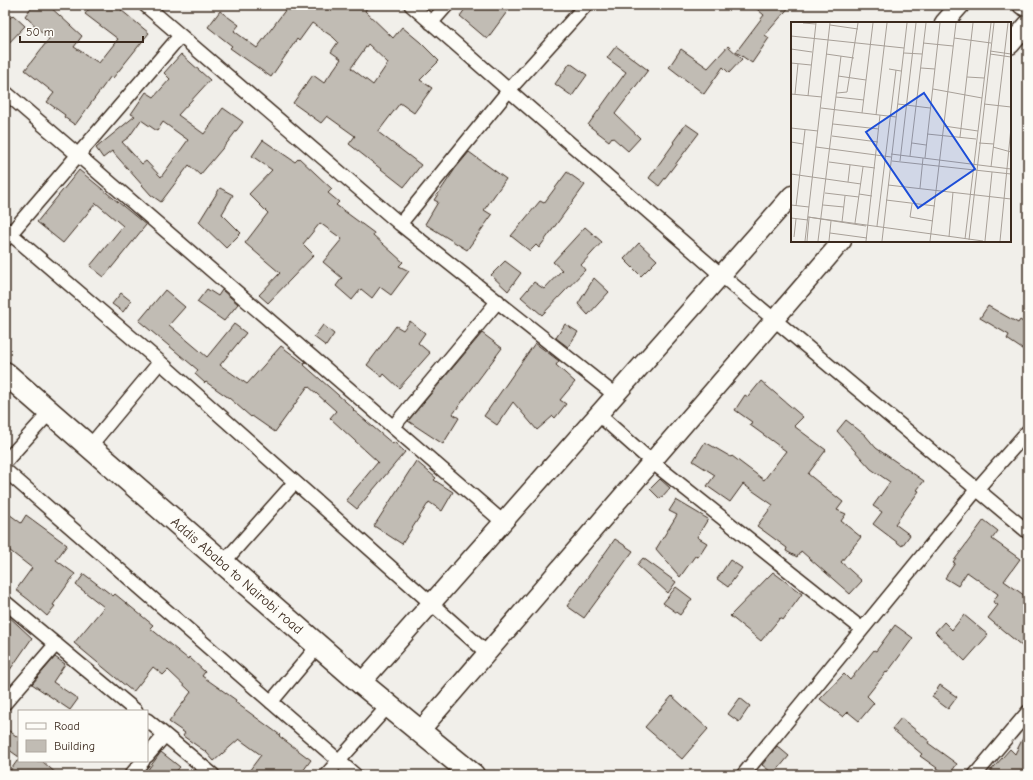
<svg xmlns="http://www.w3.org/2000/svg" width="1033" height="780" font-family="'Comic Neue',sans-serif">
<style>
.building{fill:#c1bcb4;stroke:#3b2a1e;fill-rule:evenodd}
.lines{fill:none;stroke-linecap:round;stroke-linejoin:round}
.street-casing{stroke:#3b2a1e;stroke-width:16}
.secondary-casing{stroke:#3b2a1e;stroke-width:21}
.highway-casing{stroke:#3b2a1e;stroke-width:25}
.street{stroke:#fdfcf7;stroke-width:13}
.secondary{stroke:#fdfcf7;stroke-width:18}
.highway{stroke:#fdfcf7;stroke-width:22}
.labels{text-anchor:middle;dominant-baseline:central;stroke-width:3.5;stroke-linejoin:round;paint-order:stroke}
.street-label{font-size:14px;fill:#3b2a1e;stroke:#fdfcf7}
.inset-road{fill:none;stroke:#a8a098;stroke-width:1}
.view{fill:#1d4ed8;fill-opacity:0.15;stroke:#1d4ed8;stroke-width:2}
.inset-edge{fill:none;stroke:#3b2a1e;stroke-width:2}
</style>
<rect width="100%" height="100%" fill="#f1efea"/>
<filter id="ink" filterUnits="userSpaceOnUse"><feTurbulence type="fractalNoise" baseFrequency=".025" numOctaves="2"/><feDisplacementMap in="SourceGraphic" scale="8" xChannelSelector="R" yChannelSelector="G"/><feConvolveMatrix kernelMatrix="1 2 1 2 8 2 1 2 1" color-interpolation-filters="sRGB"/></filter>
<g filter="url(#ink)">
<!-- building -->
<path class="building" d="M33,5H48L82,36L74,47L99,63L118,39L85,14L92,5H125L121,10L149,33L113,78L111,76L75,125L64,117L65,115L47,102L54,93L25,70L49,39L25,16Z
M289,5H369L365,11L393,38L402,27L420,42L439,61L420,80L432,88L414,113L400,103L378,132L421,165L404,187L349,144L355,136L327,116L321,123L293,103L313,75L324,83L341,59L331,52L338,42L333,37L312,23L299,41L297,39L271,77L230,48L232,46L208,27L220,11L239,25L234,31L257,48ZM368,44L388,63L373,85L351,68Z
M468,5H512L487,39L460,16Z
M752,5H791L765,35L769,38L752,63L736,52L764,15Z
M13,15L25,26L5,47V23Z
M616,46L648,70L615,114L640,138L628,151L612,137L609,141L588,125L626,72L607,58Z
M728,46L742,59L729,73L723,67L704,94L669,67L681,49L708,68Z
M181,54L210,80L178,115L204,134L223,108L243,122L227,143L200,175L189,165L161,202L151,195L112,151L103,158L96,148L135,116L131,114L146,92L154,97L170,79L164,73ZM141,120L157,131L163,122L188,140L161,177L146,161L142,164L122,142L129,137Z
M570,63L587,75L572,96L555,84Z
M686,124L699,133L659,186L649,178L674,143L673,142Z
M263,140L295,162L299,158L332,189L328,193L339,202L336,205L374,233L373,235L403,262L399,266L409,271L391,295L380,287L372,298L361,289L352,300L336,286L342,278L323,262L342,239L320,223L303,244L314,255L268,303L259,295L280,273L245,243L268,213L249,194L272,170L252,156Z
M469,152L506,179L484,210L492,215L467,250L425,224L438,202L434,200L455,169Z
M79,170L146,225L104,277L90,266L123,226L96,203L63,243L37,222Z
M567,172L585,185L539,248L536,245L530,251L511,236L540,201L544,203Z
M220,188L233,195L222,214L241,233L226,248L199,222Z
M585,227L602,242L581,265L585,270L542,315L521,297L534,282L544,289L562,270L553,262Z
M639,243L657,260L641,276L624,259Z
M505,261L521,273L508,291L491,275Z
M594,278L609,292L588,315L578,304Z
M207,289L218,296L222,290L238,304L224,321L197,302Z
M165,290L185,307L169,325L207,357L234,324L246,333L220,365L247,384L281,346L305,364L304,365L354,409L353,410L393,444L394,442L405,452L357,509L346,500L378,462L330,418L336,411L308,386L275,432L252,416L251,417L229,398L206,382L205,383L195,374L198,370L139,321Z
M121,293L131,301L123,312L112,304Z
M988,306L1018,323L1020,320L1028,325V353L1007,339L1009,335L980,318Z
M410,321L425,333L418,343L430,353L399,388L384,374L382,377L367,365L396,326L403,330Z
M565,324L578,332L568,347L556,338Z
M323,325L334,334L326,346L314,337Z
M482,333L502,348L453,414L459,418L443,444L408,421Z
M535,343L559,361L556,365L575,382L560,400L566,404L555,418L553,416L537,430L513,402L497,425L484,416Z
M761,381L803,417L794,426L826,450L808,474L843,502L837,510L846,514L841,521L861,537L841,562L862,581L850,594L801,551L797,557L786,551L787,548L757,526L773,505L743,484L730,502L707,486L715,475L693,461L705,442L731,457L732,456L764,480L786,451L750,425L752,422L735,410L745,395L748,397Z
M846,420L865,435L876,448L924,481L917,490L919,491L895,524L910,535L902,546L873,524L882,512L873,506L890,482L871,469L837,431Z
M416,461L436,478L434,480L453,492L442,511L429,502L402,544L374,526Z
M660,479L670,488L660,499L650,489Z
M676,500L708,519L697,537L707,543L698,557L695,556L680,577L656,549L677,515L669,511Z
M5,511L21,523L26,515L67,545L56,560L75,574L53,605L55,606L47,616L29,600L16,590L32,568L5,547Z
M984,520L998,531L992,539L1020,559L1004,581L1028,598V651L988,618L998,605L993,602L998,594L967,572L958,586L945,578L955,563L953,562Z
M615,539L633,551L584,618L567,606Z
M643,558L676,582L668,593L637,565Z
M730,560L742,568L728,587L717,579Z
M773,572L802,594L783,620L780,618L761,641L730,616Z
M84,574L113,596L115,594L153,625L150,628L188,659L189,657L205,672L202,676L236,700L235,702L280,735L279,736L311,760L300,775H246L261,755L239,739L214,761L206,752L183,736L185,733L169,722L191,692L168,670L163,675L153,667L133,692L74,643L104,607L76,585Z
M676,587L692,599L680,615L663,603Z
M5,613L32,638L5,677Z
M964,615L988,635L965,661L935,632L944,622L952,630Z
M895,625L913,638L887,673L886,672L867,696L874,703L859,721L848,712L843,717L820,699L844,674L850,680L874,650L876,651Z
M55,657L65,664L53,682L78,699L70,710L32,684Z
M940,685L957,697L948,709L932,697Z
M672,696L708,729L682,759L645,727Z
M740,698L750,706L739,722L728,714Z
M901,718L929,741L928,743L957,764L949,775H947L920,756L922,754L892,729Z
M5,728L19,738V757L5,747Z
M1028,728V775H987L1010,749L1015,754Z
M777,746L789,756L774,774L762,765Z
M161,752L180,767L173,775H144Z
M17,761H42L58,775H7Z"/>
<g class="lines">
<!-- street casing -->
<g class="street-casing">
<path id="street" d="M145,5L400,224L615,395
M411,5L721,275L1028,532
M431,23L447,5
M5,92L503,522
M400,224L509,90L586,5
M5,229L160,362L487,653
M5,240L180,36
M598,414L652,462L862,629
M393,427L498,301
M90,446L160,362
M5,462L50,412
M5,470L355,775
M223,563L295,482
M5,602L136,711
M271,702L318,646
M5,703L56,644
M147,720L213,775
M147,756L165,735
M131,775L143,761
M326,775L389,705
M743,775L977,489L1028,431
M975,775L1028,712"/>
</g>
<!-- secondary casing -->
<g class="secondary-casing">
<path id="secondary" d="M1022,5L1028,8
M944,23L960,5
M1010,45L1028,24
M361,683L792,195
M420,731L842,241"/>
</g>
<!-- highway casing -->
<g class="highway-casing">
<g id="highway">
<path id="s1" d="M5,373L361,683L473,775"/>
</g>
</g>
<!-- street -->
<use href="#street" class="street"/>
<!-- secondary -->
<use href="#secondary" class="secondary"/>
<!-- highway -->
<use href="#highway" class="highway"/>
</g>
</g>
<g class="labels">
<!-- street labels -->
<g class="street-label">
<text stroke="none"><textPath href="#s1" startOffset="308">Addis Ababa to Nairobi road</textPath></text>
</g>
</g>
<!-- overview -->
<g transform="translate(791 22)">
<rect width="220" height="220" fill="#f1efea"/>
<path class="inset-road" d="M12,1L25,2M39,3L67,7M0,14L113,26M163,16L200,21M132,21L162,24M0,27L21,30M199,29L220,32M113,31L131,32M35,32L63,36M199,32L220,35M0,41L20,43M130,46L144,47M98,47L110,49M47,54L75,58M176,55L193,56M142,67L191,76M46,71L56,70L67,1M0,72L31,75M4,72L7,42M17,74L25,1M45,75L73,78M107,82L139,86M193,82L220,85M30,86L105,95M71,91L82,1M85,93L96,1M42,102L88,107M153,104L187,109M0,106L27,109M136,112L185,117M41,114L87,120M169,115L182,1M0,120L12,122M121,121L135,123M188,121L203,122M25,125L100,135M202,125L220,130M100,132L220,147M119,134L135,1M134,136L149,1M101,139L220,152M109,139L125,1M38,140L84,146M200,145L217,1M0,152L70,162M57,160L59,143M97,163L220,177M129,166L132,136M34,171L68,175M68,172L81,174M95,178L144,184M121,182L119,195L142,199M0,183L18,185M32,183L53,185M5,184L14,108M17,195L192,219M17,195L75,204M0,196L17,198M51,200L54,174M64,201L72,145M86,204L105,48M39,211L76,216M3,215L5,197M158,215L162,170M174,217L200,1M178,218L203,1M14,219L39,1M16,219L18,196M27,219L50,34M38,219L40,199M75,219L89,93M91,219L116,1M139,219L165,1M194,219L201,150M209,219L220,105"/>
<path class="view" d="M133,71L184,147L127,186L75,110Z"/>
<rect width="220" height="220" class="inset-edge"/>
</g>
<!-- margin -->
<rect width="1033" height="780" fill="none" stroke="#fdfcf7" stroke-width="20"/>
<rect x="10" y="10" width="1013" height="760" fill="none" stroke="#3b2a1e" stroke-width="1.5" filter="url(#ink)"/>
<!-- legend -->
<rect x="18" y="710" width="130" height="52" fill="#fdfcf7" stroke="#afa8a0"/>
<rect x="26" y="723" width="20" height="6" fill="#fdfcf7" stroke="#afa8a0"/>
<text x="54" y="730" font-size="12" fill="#3b2a1e">Road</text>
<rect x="26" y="740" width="20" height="12" fill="#c1bcb4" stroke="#afa8a0"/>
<text x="54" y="750" font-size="12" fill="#3b2a1e">Building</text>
<!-- scale -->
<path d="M20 36v6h123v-6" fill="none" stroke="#3b2a1e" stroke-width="2"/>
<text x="26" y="36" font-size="12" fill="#3b2a1e" stroke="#fdfcf7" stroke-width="3" paint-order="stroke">50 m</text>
</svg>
